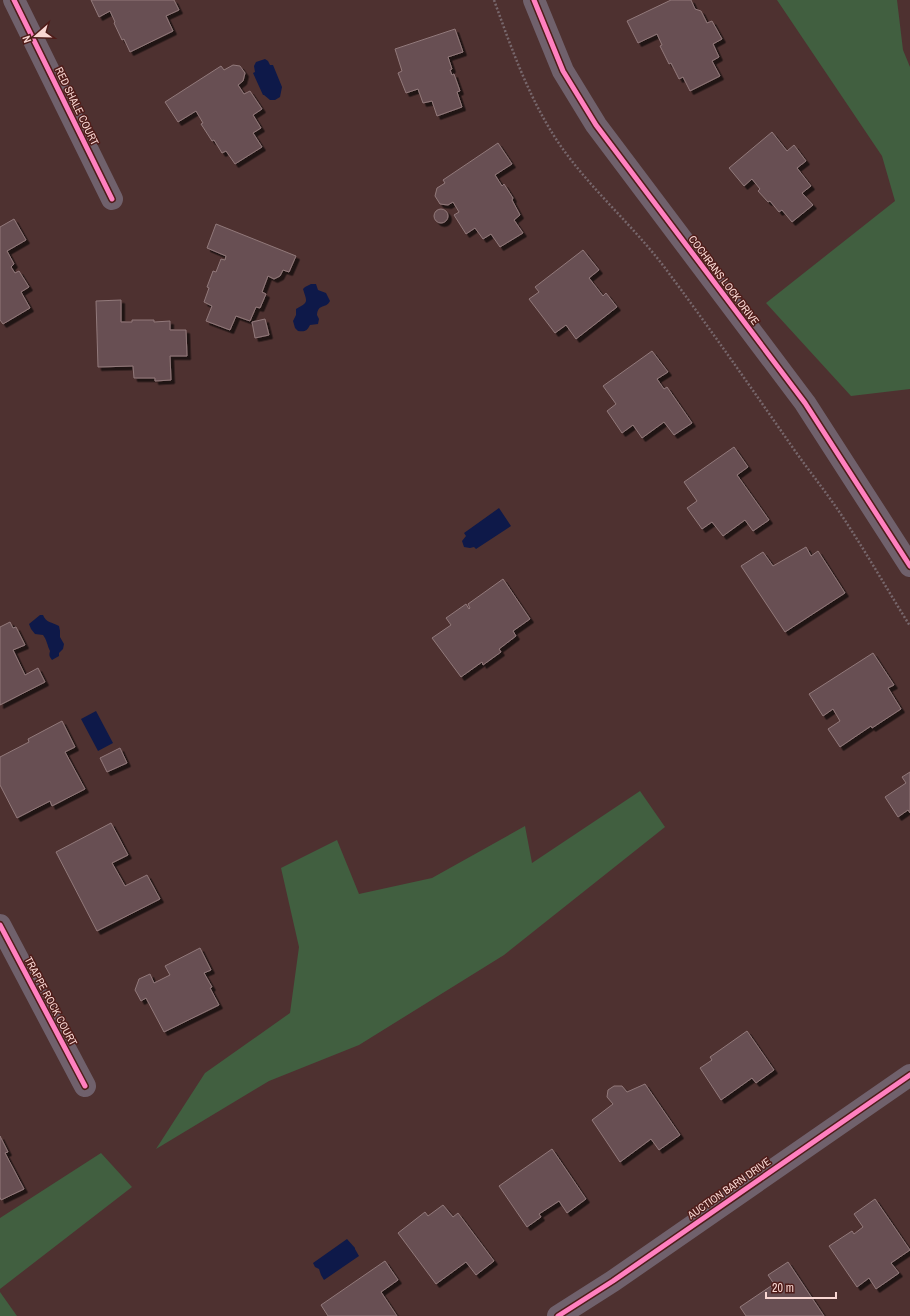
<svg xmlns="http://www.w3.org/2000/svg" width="910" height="1316" font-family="'Archivo Narrow',sans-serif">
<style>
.green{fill:#415f40}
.water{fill:#0e1949}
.building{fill:#685052;stroke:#92797b;filter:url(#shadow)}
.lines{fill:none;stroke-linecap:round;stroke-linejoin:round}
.path{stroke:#77676c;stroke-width:2.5;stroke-dasharray:2 2;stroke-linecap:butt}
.minor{stroke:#70616c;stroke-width:22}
.cycleway-casing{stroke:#4f1c19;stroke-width:8}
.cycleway{stroke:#ff80c0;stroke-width:5}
.labels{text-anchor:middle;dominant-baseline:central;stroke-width:3;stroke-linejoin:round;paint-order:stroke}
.street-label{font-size:11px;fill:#f9d7d3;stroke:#4f1c19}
</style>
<defs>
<filter id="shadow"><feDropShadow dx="3.5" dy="3.5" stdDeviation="0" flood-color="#0009"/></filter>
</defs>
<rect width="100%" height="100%" fill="#4e3130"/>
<!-- green -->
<path class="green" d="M777,0H897L903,50L910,67V389L851,396L766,303L895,201L882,156Z
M640,791L665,827L504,955L359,1045L269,1081L156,1149L205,1073L290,1013L299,947L281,868L337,840L359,894L432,878L525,826L532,863Z
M101,1153L132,1187L0,1289V1218Z
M0,1292L17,1316H0Z"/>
<!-- water -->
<path class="water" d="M265,59L268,61L270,65H273L282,87L280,97L275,100H270L264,95H263L253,73L255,72L254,66L256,62Z
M311,284H316L318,290L326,293L330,301C326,309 318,303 317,315L319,319L318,324L310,325C307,331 305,332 298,331L295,328L293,321L296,315V309C309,302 307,302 303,289L305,287Z
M499,508L511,526L476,549L474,547L470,548L464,547L462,541L466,536L464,533Z
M40,615H43C46,623 52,622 59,626L60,631V637L64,644L63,649L59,653V656L52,660C49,656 49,655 50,651C47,645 47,640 43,635L35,634L31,629L29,624Z
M96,711L113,743L98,751L81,719Z
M347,1239L355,1248V1249L359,1256L324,1280L321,1275L319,1269L315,1267L313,1263Z"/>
<!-- building -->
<path class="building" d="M91,0H174L179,10L166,16L173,31L130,52L124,39L122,40L114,23L115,22L110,11L99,17Z
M671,0H691L695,9L701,11L707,23L712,21L722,39L713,44L719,57L712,61L720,76L690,91L683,77L679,79L671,63L669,64L660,46L662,45L657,34L638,43L627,21Z
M455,29L463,52L448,57L452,69L450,70L452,75L454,74L460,91L457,92L462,107L437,116L432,101L423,103L418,89L406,93L398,73L402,71L395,49Z
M233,65L240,66L245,73L243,81L238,85L244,94L250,91L262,109L253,115L261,128L253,133L262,147L235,164L226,151L222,153L214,140L212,141L201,124L203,123L196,111L178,122L165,102L221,66L224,70Z
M772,132L787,151L794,145L806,161L797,168L811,186L802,193L813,205L792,222L782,210L779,212L770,201L768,202L758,191L760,189L752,179L744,186L729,168Z
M498,143L512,164L495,175L502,186L504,184L513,198L512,200L520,215L514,220L523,233L500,247L491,234L483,239L475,228L466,234L454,215L459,212L453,202L448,205L440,204L435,196L437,188L445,183L443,180Z
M434 216a7 7 0 1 1 14 0a7 7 0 1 1-14 0Z
M14,219L26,240L7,251L14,264L11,267L15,273L19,271L29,287L21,292L30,308L3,324L0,320V227Z
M216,224L296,256L289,272L283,270L280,276L274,279L268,276L262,292L266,294L260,308L256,307L250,321L236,316L230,330L206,321L212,306L204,302L209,288L207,287L213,271L216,272L221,259L225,260L226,256L207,248Z
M583,250L599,270L589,278L603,296L606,293L617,307L576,339L566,325L555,333L529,299L539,292L535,287Z
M121,300V322H132V320H154V322L170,321V330H186L187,356H170L171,380L155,381V378H134L133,366L98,367L96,301Z
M265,319L269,335L255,338L252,322Z
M652,351L668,372L657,379L664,389L667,387L692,423L674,435L664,422L642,438L633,425L622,433L607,411L616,404L603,386Z
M734,447L748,467L737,475L769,520L753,531L745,520L723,536L712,522L702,529L687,508L697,501L684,482Z
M806,547L811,556L818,551L845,593L785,632L741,566L763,552L773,566Z
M503,579L530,619L513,631L516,636L499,649L501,652L483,665L482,662L461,677L432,638L451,625L446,618L466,604L469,609L470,608L468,604Z
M10,622L13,628L16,627L25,645L13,650L25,675L38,668L45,682L0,705V627Z
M873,653L894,685L888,688L901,709L872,728L871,726L840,747L828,729L840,721L833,709L823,716L809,694Z
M62,721L75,747L65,752L85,789L52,806L50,801L17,818L0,785V757L29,742L28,739Z
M120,748L127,763L107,772L100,758Z
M910,772V813L908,810L898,817L885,797L906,783L902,777Z
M111,823L128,855L112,863L125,886L147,875L160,899L97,931L56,852Z
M200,948L211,970L204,973L212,987L210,988L219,1005L164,1032L146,998L141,1001L135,990L139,979L150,974L154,983L170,975L165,966Z
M747,1031L774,1070L756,1083L752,1078L721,1100L700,1068L712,1060L710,1057Z
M645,1084L680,1135L659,1150L651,1139L620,1162L592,1120L613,1104L607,1097L608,1090L614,1086H622L627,1092Z
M0,1136L8,1152L5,1153L24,1189L1,1200L0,1197Z
M552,1149L586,1199L567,1213L559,1201L539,1214L541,1217L527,1227L499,1186Z
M875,1199L910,1250L891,1263L899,1273L876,1289L869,1278L857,1287L829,1246L852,1231L854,1234L863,1227L854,1214Z
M443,1205L453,1217L458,1213L494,1261L476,1275L466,1262L436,1284L398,1233L425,1212L428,1216Z
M385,1261L398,1280L381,1292L397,1316H328L321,1305Z
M788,1262L824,1316H746L740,1307L774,1284L768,1275Z"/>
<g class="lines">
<!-- path -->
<path class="path" d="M494,0C512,50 530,101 560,145C592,191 635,227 668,272C711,330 752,389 793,448C807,468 822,487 836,507C862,545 885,586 910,626"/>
<!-- minor -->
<path class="minor" d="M14,0L112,199
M534,0L563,71L596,125L805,403L910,566
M0,925L85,1086
M558,1316L613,1281L910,1075"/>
<!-- cycleway casing -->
<g class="cycleway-casing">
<path id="cycleway" d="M14,0L112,199
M534,0L563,71L596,125L805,403L910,566
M0,925L85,1086
M558,1316L613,1281L910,1075"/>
</g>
<!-- cycleway -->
<use href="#cycleway" class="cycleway"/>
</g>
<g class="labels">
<!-- street labels -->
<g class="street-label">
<text transform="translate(77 106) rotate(64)">RED SHALE COURT</text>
<text transform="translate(724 280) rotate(53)">COCHRANS LOCK DRIVE</text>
<text transform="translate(51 1001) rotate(62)">TRAPPE ROCK COURT</text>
<text transform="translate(729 1188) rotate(-35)">AUCTION BARN DRIVE</text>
</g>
</g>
<!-- north arrow -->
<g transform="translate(36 36) rotate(250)" stroke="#4f1c19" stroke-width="3" paint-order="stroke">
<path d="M0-3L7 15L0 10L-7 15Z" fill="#f9d7d3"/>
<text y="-6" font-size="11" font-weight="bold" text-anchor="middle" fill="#f9d7d3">N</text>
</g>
<!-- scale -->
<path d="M766 1292v6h70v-6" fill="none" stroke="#f9d7d3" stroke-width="2"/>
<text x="772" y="1292" font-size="12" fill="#f9d7d3" stroke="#4f1c19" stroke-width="3" paint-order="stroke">20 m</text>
</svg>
